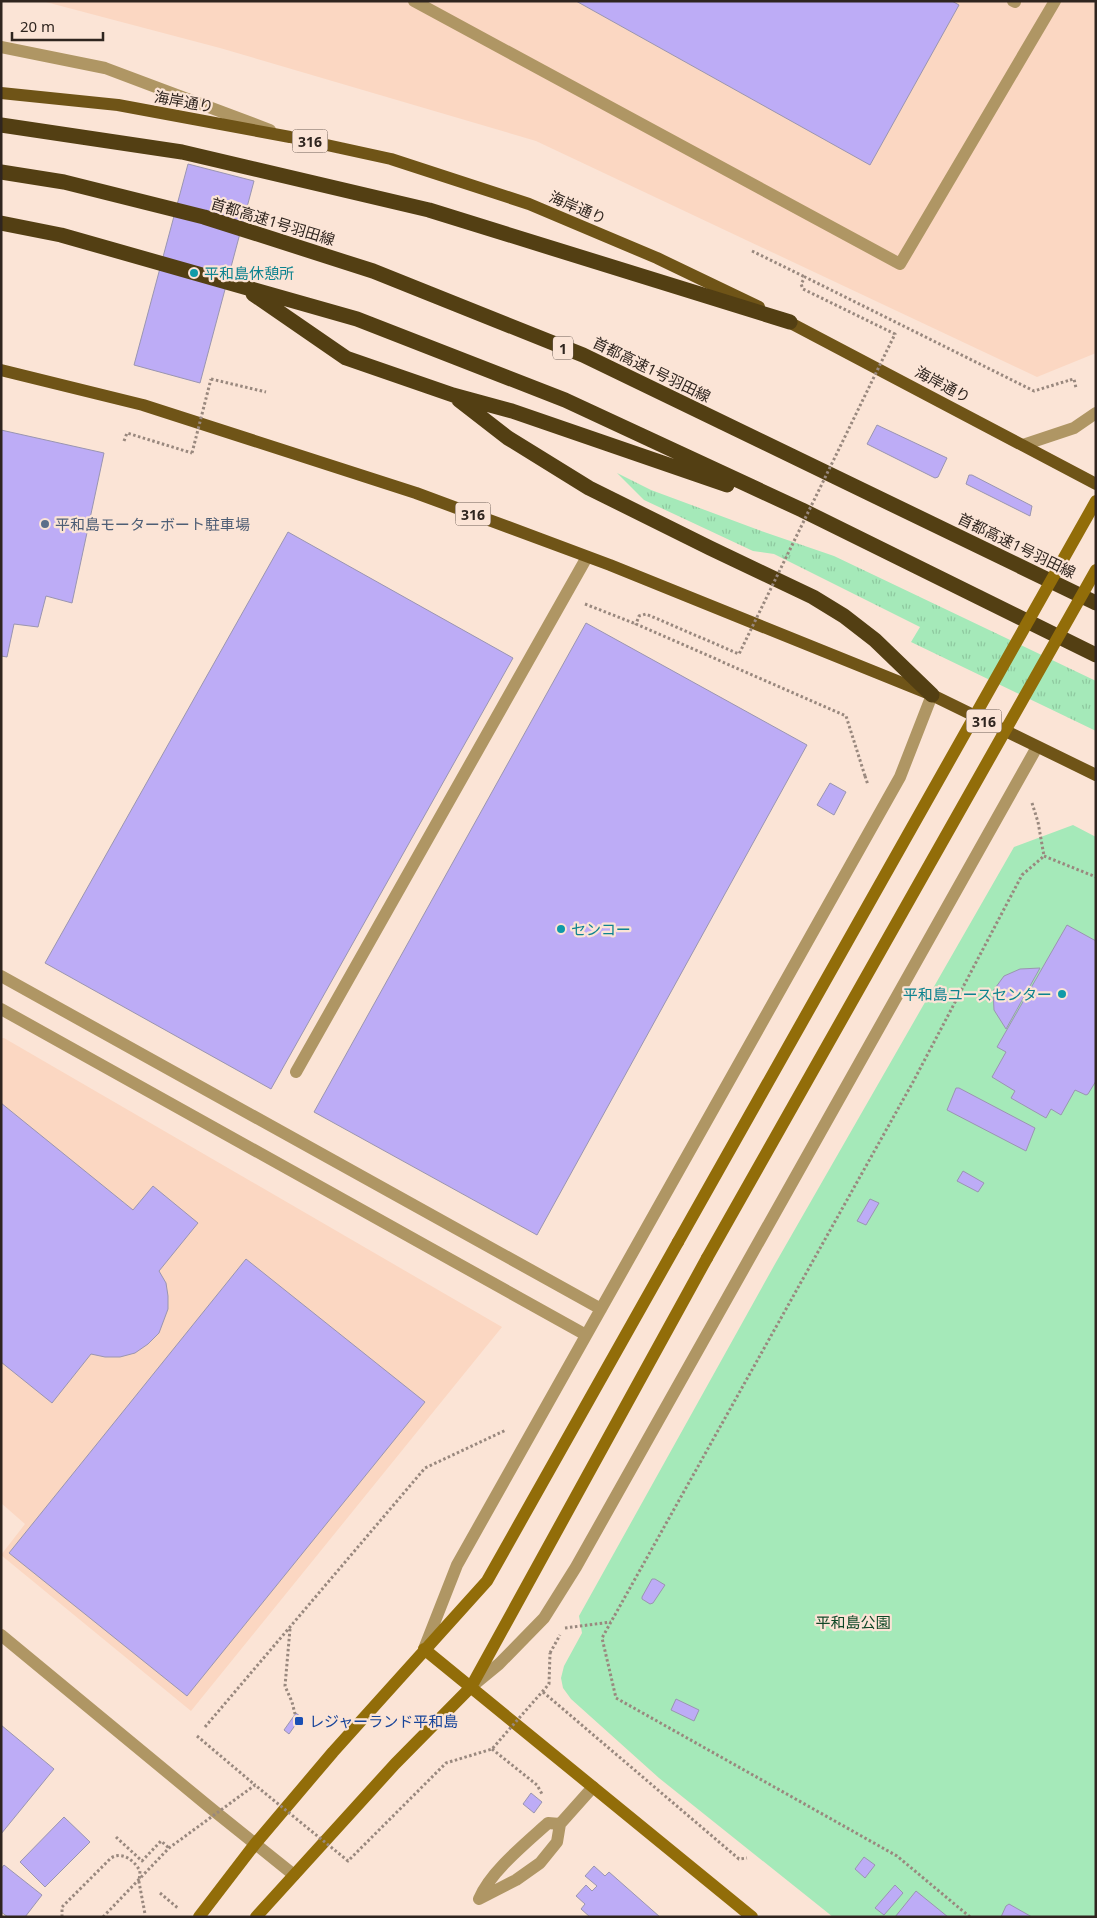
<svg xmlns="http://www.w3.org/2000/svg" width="1097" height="1918" font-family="'Noto Sans','Noto Sans JP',sans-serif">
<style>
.built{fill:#fbd7c2}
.grass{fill:url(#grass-tufts)}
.green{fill:#a5e9b9}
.building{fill:#bdacf6;stroke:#9a95b0}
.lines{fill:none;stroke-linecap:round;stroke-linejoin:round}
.path{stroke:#99887e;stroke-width:3;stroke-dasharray:2.5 2.5;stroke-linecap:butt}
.lane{stroke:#af9664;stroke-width:12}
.street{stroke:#af9664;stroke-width:12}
.secondary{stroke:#926d09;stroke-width:12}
.primary{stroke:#6f5417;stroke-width:12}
.highway{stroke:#533f13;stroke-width:15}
.path-bridge{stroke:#99887e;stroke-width:3;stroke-dasharray:2.5 2.5;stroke-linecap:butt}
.secondary-bridge{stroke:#926d09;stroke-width:12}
.culture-dot{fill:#0f9aa8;stroke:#fbe4d6;stroke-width:2}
.service-dot{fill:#5c6f8a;stroke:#fbe4d6;stroke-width:2}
.transit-dot{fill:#1a4fb4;stroke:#fbe4d6;stroke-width:2}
.labels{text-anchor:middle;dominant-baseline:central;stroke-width:4.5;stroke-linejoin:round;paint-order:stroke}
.shield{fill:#fbe4d6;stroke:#6c5e56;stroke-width:1}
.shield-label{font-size:14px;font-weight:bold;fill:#2f251f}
.street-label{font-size:15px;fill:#2f251f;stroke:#fbe4d6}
.culture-label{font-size:15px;fill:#0d838f;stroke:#fbe4d6;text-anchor:start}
.service-label{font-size:15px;fill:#4e5e75;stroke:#fbe4d6;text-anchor:start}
.park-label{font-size:15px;fill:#0e4726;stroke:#fbe4d6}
.transit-label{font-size:15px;fill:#164399;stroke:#fbe4d6;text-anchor:start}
</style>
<defs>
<pattern id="grass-tufts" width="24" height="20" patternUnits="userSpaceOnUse" patternTransform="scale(1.25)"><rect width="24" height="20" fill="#a5e9b9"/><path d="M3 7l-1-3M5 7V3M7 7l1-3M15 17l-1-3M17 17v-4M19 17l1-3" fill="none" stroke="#8ec89f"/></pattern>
</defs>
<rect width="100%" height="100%" fill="#fbe4d6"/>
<!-- built -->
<path class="built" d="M42,1H1096V353L1037,377L536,141L220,48Z
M1,1038H4L502,1327L191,1711L1,1555L25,1524L1,1503Z"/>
<!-- grass -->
<path class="grass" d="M617,473L651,490L767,533L834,556L1096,681V731L911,642L920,627L774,554L753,551L644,500Z"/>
<!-- green -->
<path class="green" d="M1073,825L1096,837V1917H833L659,1778L571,1699L563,1688L561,1678L564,1666L582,1633L579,1616L775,1264L1014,847Z"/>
<!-- building -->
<path class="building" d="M576,1H952L959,5L870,165Z
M188,164L254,181L200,383L134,365Z
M877,425L947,458L938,477L935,478L867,444Z
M1,430L104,453L72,603L46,596L38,627L14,624L7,657L1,656Z
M969,475H972L1032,506L1030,516L966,484Z
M288,532L513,658L271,1089L45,963Z
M586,623L807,745L537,1235L314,1112Z
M830,783L846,792L834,815L817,805Z
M1067,925L1096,941V1081L1088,1094L1086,1095L1075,1090L1061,1115L1051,1109L1046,1118L1011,1098L1015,1091L992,1077L1006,1052L997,1047Z
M1040,968L1006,1029L994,1010L993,991L1004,976L1020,969Z
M956,1088H959L1035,1128L1026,1151L947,1110Z
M1,1103L133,1210L153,1186L198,1223L159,1271L166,1283L168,1296V1309L159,1333L148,1344L135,1353L120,1357H105L91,1354L52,1403L1,1362Z
M963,1171L984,1183L978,1192L957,1181Z
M870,1199L879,1203L866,1225L857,1221Z
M246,1259L425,1402L187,1696L9,1553Z
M652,1579H655L665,1585L653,1603L650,1604L642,1599V1597Z
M676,1699L699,1710L694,1721L671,1710Z
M296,1713L301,1717L289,1734L284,1730Z
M1,1725L54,1769L1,1834Z
M531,1793L542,1802L534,1813L523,1804Z
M64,1817L90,1842L45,1887L20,1862Z
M864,1857L875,1865L865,1878L855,1869Z
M4,1865L42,1895L25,1917H8L1,1912V1869Z
M594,1866L605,1876L609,1872L660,1917H590L581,1909L585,1904L576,1896L586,1885L592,1891L597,1886L585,1876Z
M895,1885L903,1893L884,1915L875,1908Z
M916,1891L948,1917H895Z
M1009,1904L1032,1917H1001L1006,1906Z"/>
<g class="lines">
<!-- path -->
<path class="path" d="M752,251L805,277
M211,379L266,392
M1070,380L1074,379L1076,388
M124,441L127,433L192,453
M585,604L636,624
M865,776L868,785
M1032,803L1038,822L1044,856
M1044,856L1096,877
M565,1628L611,1622
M290,1629L285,1686L292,1702L295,1714
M550,1653L560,1635
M543,1692L739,1859L747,1858
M205,1727L425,1468L506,1430
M197,1736L255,1785
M492,1749L537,1785L542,1794
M116,1837L142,1861L161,1841L169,1848
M160,1893L179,1909
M62,1917V1907L111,1858C122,1851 134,1860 140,1871L139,1882L145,1914
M970,1917L897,1856L616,1698L602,1638L913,1082L1022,875L1044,856"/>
<!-- lane -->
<path class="lane" d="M414,1L900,264L1055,1
M1013,1L1015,2
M296,1072L587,557
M479,1899L516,1880L540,1863L557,1842L560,1824L593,1787
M479,1899C490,1872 526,1843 548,1823L560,1824"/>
<!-- street -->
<path class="street" d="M1,47L105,68L270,130
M1023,445L1074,428L1096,413
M1,976L601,1309
M1,1009L586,1335
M1,1635L213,1810L294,1875
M424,1649L457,1565L900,777L932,695
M471,1687L499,1664L544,1618L576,1567L1037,747"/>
<!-- secondary -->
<path class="secondary" d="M424,1649L752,1917
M199,1917L255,1844L333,1752L487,1581L678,1242
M256,1917L395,1764L471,1687L707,1258"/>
<!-- primary -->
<path class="primary" d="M1,93L118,105L290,137L391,159L529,204L657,258L759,307
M781,318L1096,484
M1,370L143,405L416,493L508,527L610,565L932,695L1096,775"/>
<!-- highway -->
<path class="highway" d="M1,125L182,152L429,210L790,322
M1,172L64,182L204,217L373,271L583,355L1096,603
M1,223L61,235L357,319L565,400L802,510L1096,655
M253,294L346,358L453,395L512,411L727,485
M459,400L508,438L589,488L710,548L813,597L844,616L875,640L932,695"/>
<!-- path-bridge -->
<path class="path-bridge" d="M192,453L211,379
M865,776L846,716L636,624L639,616L646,614L739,654L895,334L803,289L801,284L805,277L1034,391L1070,380
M103,1917L169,1848L255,1785L348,1861L446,1763L492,1749L549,1684L550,1653"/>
<!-- secondary-bridge -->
<path class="secondary-bridge" d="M678,1242L1096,501
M707,1258L1096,570"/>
</g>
<!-- markers -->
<g class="culture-dot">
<circle cx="194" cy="273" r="5"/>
<circle cx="561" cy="929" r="5"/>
<circle cx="1062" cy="994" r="5"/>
</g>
<circle class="service-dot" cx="45" cy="524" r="5"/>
<rect class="transit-dot" x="294" y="1716" width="10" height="10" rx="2.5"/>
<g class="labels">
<!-- shield labels -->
<g class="shield">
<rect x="292.5" y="129.5" width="35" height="23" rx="4"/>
<rect x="553" y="336.5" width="20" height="23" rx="4"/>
<rect x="455.5" y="502.5" width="35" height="23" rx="4"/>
<rect x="966.5" y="709.5" width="35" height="23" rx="4"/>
</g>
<g class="shield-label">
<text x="310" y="141">316</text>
<text x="563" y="348">1</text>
<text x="473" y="514">316</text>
<text x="984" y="721">316</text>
</g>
<!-- street labels -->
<g class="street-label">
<text transform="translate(184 101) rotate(10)">海岸通り</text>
<text transform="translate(578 207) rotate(23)">海岸通り</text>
<text transform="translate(273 221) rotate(17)">首都高速1号羽田線</text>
<text transform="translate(652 369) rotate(26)">首都高速1号羽田線</text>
<text transform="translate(943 384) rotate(28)">海岸通り</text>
<text transform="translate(1017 545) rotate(26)">首都高速1号羽田線</text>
</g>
<!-- culture labels -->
<g class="culture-label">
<text x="204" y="273">平和島休憩所</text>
<text x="571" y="929">センコー</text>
<text x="1052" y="994" text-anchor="end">平和島ユースセンター</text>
</g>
<!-- service labels -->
<g class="service-label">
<text x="55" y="524">平和島モーターボート駐車場</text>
</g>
<!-- park labels -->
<g class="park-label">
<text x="853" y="1622">平和島公園</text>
</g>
<!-- transit labels -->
<g class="transit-label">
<text x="309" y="1721">レジャーランド平和島</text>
</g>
</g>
<!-- border -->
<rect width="1097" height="1918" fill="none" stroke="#2f251f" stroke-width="5"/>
<!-- scale -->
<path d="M12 32v8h91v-8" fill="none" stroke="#2f251f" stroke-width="2.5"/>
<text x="20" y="32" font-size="15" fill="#2f251f" stroke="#fbe4d6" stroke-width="4" paint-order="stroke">20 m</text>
</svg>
